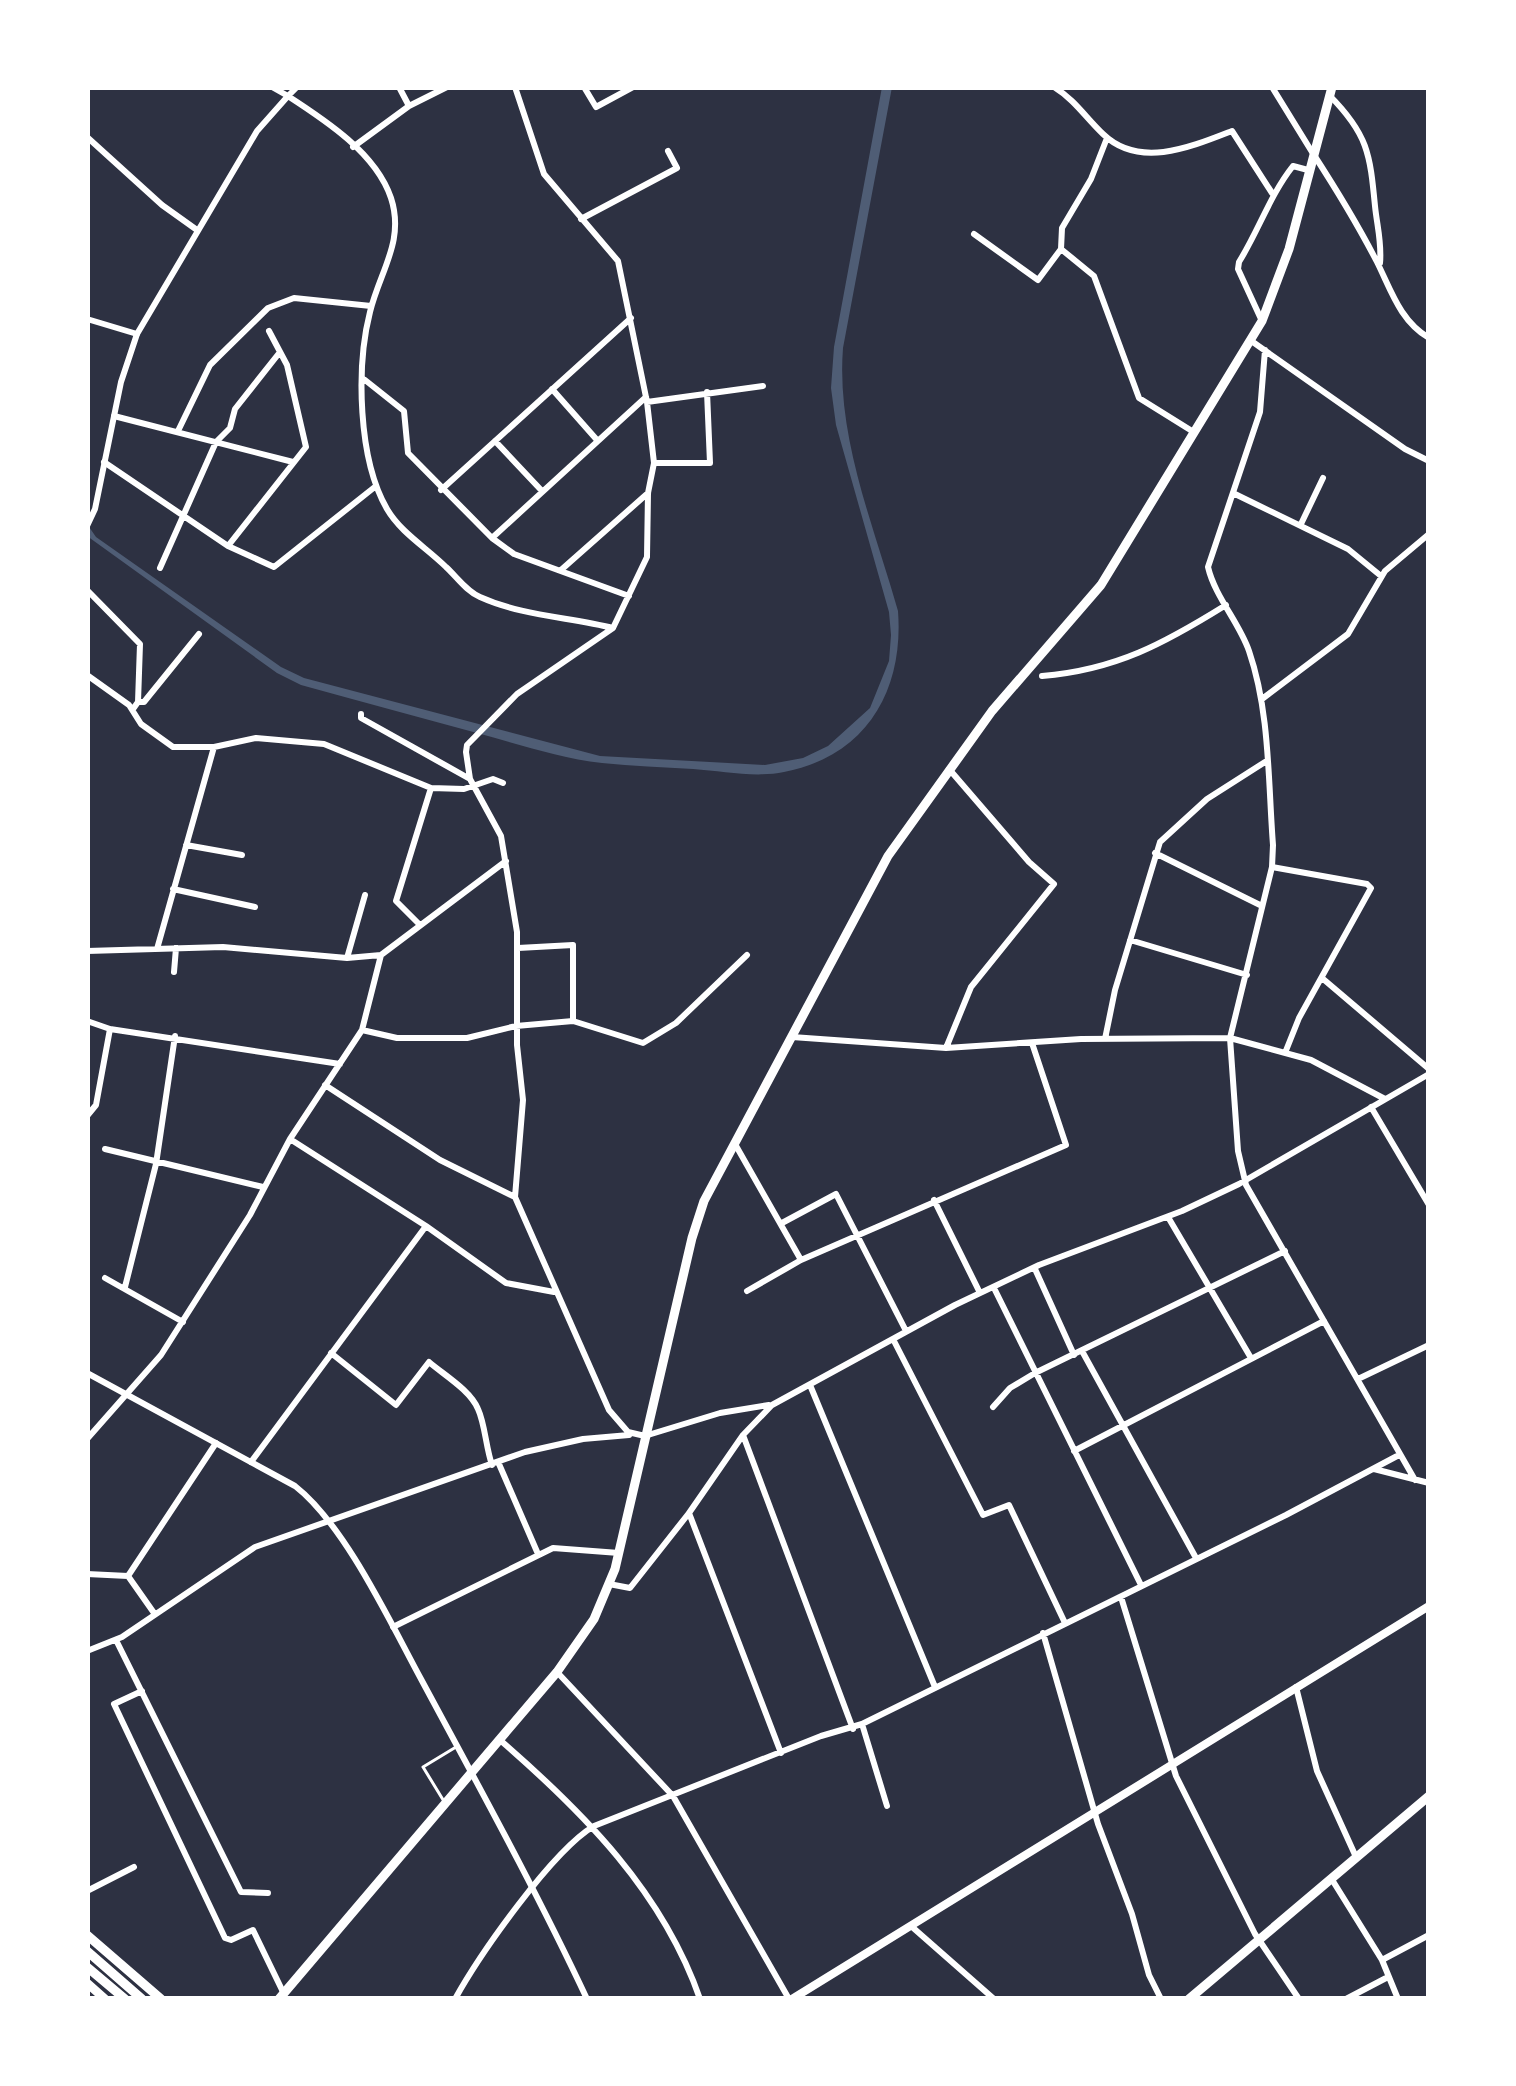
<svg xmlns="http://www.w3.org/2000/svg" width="1516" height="2086" font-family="'Varela Round',sans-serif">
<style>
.water{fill:#4f5d75}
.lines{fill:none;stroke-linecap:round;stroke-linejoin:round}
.service{stroke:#fff;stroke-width:3}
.minor{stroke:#fff;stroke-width:6}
.tertiary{stroke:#fff;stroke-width:6}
.secondary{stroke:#fff;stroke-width:8}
.primary{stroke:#fff;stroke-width:9}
</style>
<rect width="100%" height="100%" fill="#2d3142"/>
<!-- water -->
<path class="water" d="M882,87H892L843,348C836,437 874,526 898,611C904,690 867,756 784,772C755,778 723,771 693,769C663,767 632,766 602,763C559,758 518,744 477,733C418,717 359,701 301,685L277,673L87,536V524L96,537L281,667L304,678L600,756L765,765L803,758L828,746L870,708L889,661L891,635L889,612L836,425L831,388L834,347Z"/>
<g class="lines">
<!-- service -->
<path class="service" d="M445,1803L423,1767L456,1747"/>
<!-- minor -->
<path class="minor" d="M297,87L288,96C325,120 376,153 391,198C405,241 380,271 370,312C356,367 358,459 387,509C401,533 427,548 446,567C457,577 466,591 480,597C522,616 569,617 613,628
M399,87L409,106L447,87
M515,87L544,174L618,261L647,402L654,463L648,493L647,557L613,628L517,694L467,745L466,752L470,779L501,836L517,932V1045L523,1100L515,1197L609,1410L628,1432L645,1436
M584,87L596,107L633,87
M1054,87C1075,100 1086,118 1103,134C1139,169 1191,147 1232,131L1272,193
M1329,95C1368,134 1370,154 1375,206C1377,226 1382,243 1380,263
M87,137L162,205L197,230
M1107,138L1091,179L1062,228L1061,249L1094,276L1139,398L1192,431
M353,147L409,106
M1314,155C1336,189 1358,225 1377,262C1391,290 1400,321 1429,338
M581,219L677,168L668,151
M974,234L1038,280L1061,249
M87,319L137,334
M1261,319L1238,269L1239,262C1259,230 1270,195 1293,166L1308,170
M1250,340L1405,449L1429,461
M1265,350L1260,412L1208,567C1215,597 1239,622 1249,651C1270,712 1268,781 1273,845L1272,867L1230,1038L1238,1151L1246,1185L1415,1480
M365,380L404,411L408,453L492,538L514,554L629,596
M552,389L597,440
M647,402L763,386
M114,416L293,462
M178,431L210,365L268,308L294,298L371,306
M495,441L542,491
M104,462L228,546L274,567L376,486
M654,463H710L707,392
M441,490L631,318
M1235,494L1348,549L1381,576
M1301,524L1323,478
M492,538L646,397
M228,546L306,447L287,365L269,331
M160,568L216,442L230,428L235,409L280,352
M561,570L648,493
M87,590L140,644L138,702L133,709
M87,675L129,705L141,724L173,747H214L256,738L324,744L431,788L464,789L493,779L503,783
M1042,676C1116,670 1165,643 1226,605
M1262,699L1348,634L1385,571L1429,534
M138,702H144L199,634
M361,714V718L470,779
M186,845L242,855
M1155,853L1262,906
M1272,867L1367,884L1371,888L1299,1018L1285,1053
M173,889L255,907
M419,924L396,901L431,788
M1130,940L1247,975
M518,948L573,945V1021
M157,949L214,747
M87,951L223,947L347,958L381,955L506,861
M347,958L365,895
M174,972L176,948
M1322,978L1429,1069
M87,1021L110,1029L340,1064
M362,1030L397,1038H467L516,1026L573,1021L643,1043L676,1023L747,955
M792,1037L946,1048L1081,1039L1230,1038L1311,1060L1385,1099
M1105,1039L1115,990L1160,842L1207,799L1265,762
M946,1048L971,987L1054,884L1029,862L949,769
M325,1085L440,1160L515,1197
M1371,1107L1429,1205
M87,1116L96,1105L110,1029
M290,1139L426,1226L506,1283L554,1292
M735,1144L801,1260
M105,1149L263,1187
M934,1200L980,1293
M1168,1217L1251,1358
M782,1223L836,1194L906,1331
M1035,1269L1074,1355
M105,1278L183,1322
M125,1287L156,1164L175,1036
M994,1288L1141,1585
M747,1291L801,1260L1066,1145L1032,1043
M893,1339L983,1515L1009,1505L1065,1623
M1082,1351L1196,1558
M331,1353L396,1405L429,1362C444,1375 470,1390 478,1409C485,1424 486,1448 492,1465
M1358,1379L1429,1345
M810,1385L935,1687
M993,1407L1010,1388L1035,1373L1285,1251
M648,1435L720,1413L769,1405
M743,1435L853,1729
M87,1439L161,1355L250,1215L290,1139L362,1030L381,955
M1074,1451L1324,1321
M251,1462L426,1226
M499,1464L538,1554
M1374,1469L1429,1483
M689,1513L781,1753
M87,1574L128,1576L216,1443
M128,1576L154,1613
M609,1584L630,1588L689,1513L743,1435L772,1405L955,1305L1039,1265L1182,1211L1239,1184L1429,1074
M1121,1597L1176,1776L1255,1934L1299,1999
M393,1627L553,1548L619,1553
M1043,1633L1098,1824L1132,1914L1149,1975L1161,1999
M116,1640L241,1892L268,1893
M87,1651L122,1637L255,1547L525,1452L583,1439L629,1435
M557,1672L673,1796L789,1999
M1296,1687L1317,1771L1356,1857
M142,1691L114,1704L225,1938L231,1940L253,1930L284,1994
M862,1724L887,1806
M500,1740C583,1812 663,1892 700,1999
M1331,1878L1382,1960L1398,1999
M87,1891L134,1867
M911,1926L994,1999
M1382,1960L1429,1935
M455,1999C480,1954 552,1851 594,1826L821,1736L862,1724L1286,1515L1399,1455
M1346,1999L1388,1977"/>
<!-- tertiary -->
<path class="tertiary" d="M1272,87L1312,152
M87,526L95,509L121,382L137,334L257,131L288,96L272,87
M87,1373L295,1486C345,1525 390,1622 421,1679C478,1785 536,1890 587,1999"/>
<!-- secondary -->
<path class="secondary" d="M792,1999L1429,1606"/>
<!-- primary -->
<path class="primary" d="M87,1935L161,1999
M87,1951L142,1999
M87,1967L125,1999
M87,1983L105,1999
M279,1999L557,1672L594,1619L615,1569L692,1238L704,1201L888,856L992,711L1101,585L1262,321L1289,249L1332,87
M1189,1999L1429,1796"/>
</g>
<!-- border -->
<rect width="1516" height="2086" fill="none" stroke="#ffffff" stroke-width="180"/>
</svg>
